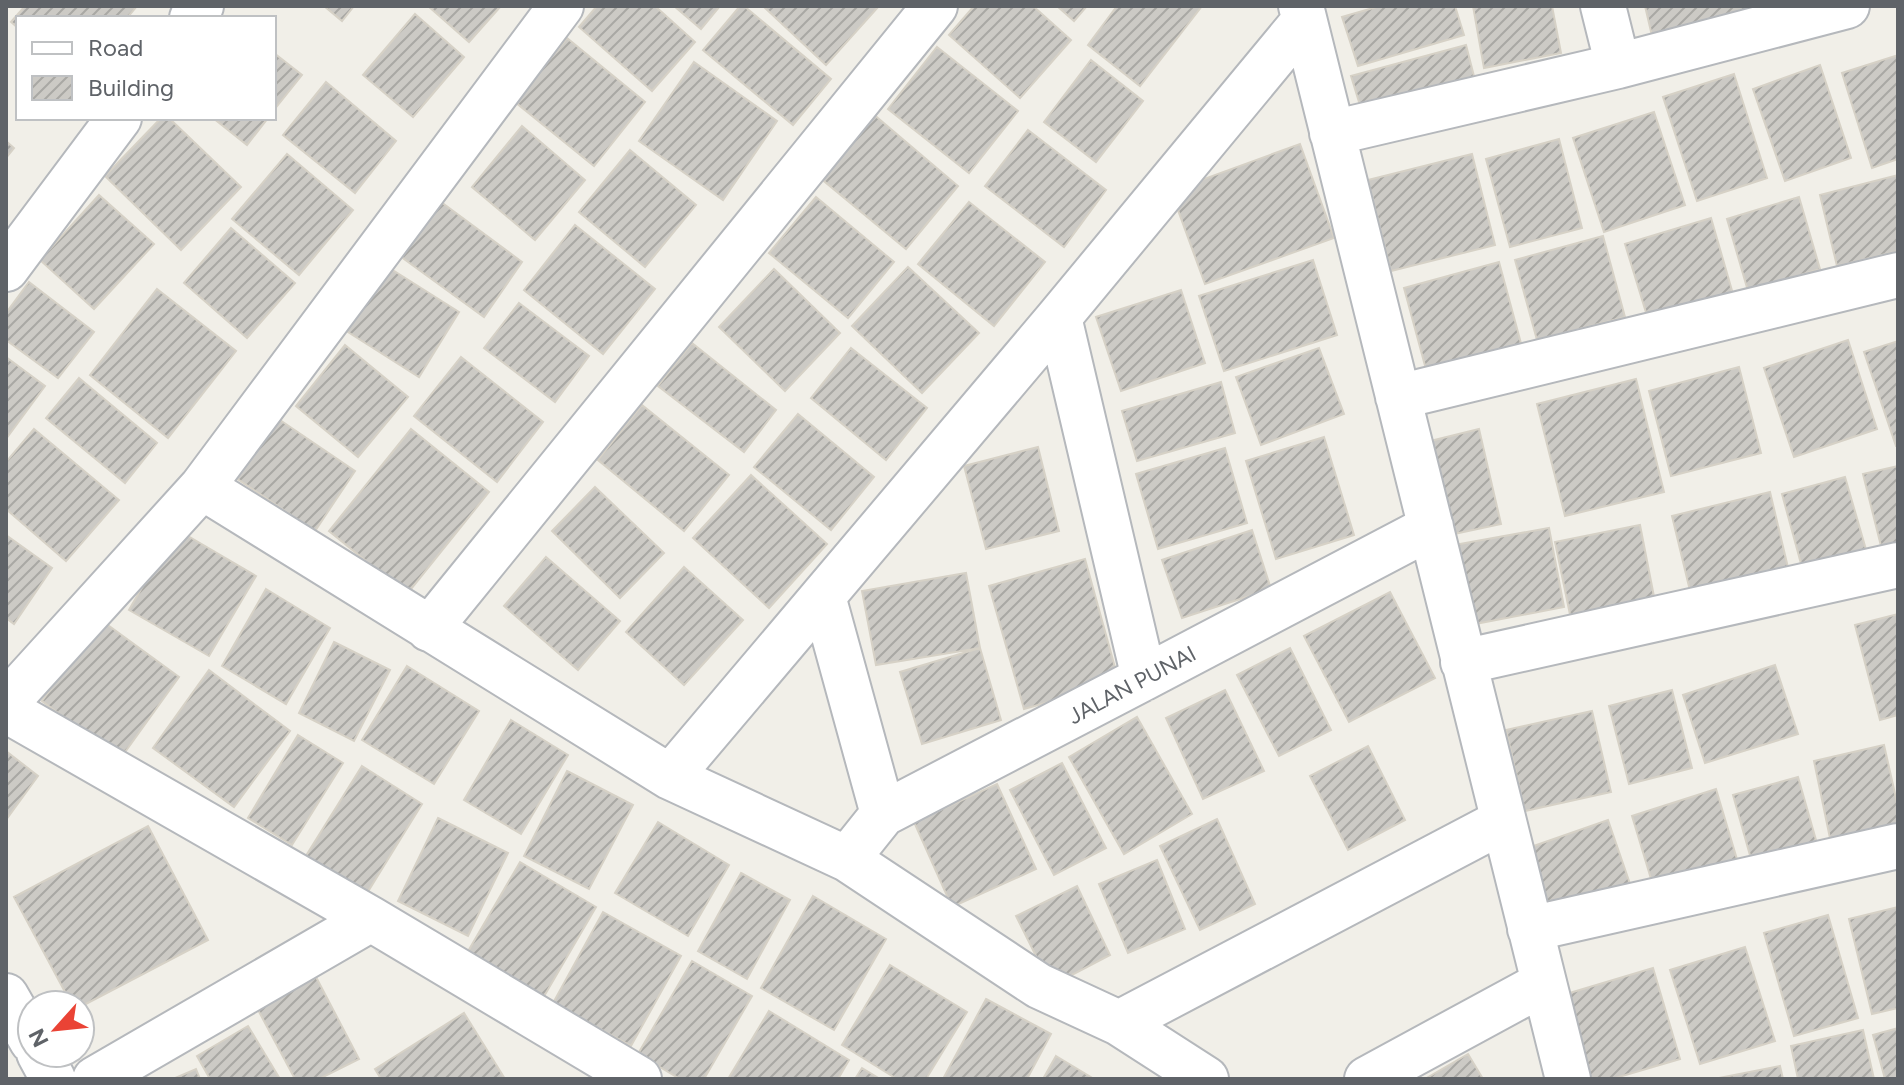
<svg xmlns="http://www.w3.org/2000/svg" width="1904" height="1085" font-family="Figtree,sans-serif">
<style>
.building{fill:url(#building-hatch);stroke:#d6d1c6;stroke-width:2}
.lines{fill:none;stroke-linecap:round;stroke-linejoin:round}
.street-casing{stroke:#b5b8bc;stroke-width:48}
.street{stroke:#fff;stroke-width:44}
.labels{text-anchor:middle;dominant-baseline:central;stroke-width:6;stroke-linejoin:round;paint-order:stroke}
.street-label{font-size:22px;fill:#5f6368;stroke:#fff}
</style>
<defs>
<pattern id="building-hatch" width="6" height="6" patternUnits="userSpaceOnUse" patternTransform="scale(2)"><rect width="6" height="6" fill="#cccac5"/><path d="M-1 1l2-2M0 6l6-6M5 7l2-2" fill="none" stroke="#a9a8a4"/></pattern>
</defs>
<rect width="100%" height="100%" fill="#f1efe8"/>
<!-- building -->
<path class="building" d="M25,6H137L127,18H18V28L11,22Z
M324,6H354L342,21Z
M428,6H501L469,42Z
M597,6H655L695,42L652,91L579,27Z
M674,6H720L701,29Z
M740,6H744L831,79L793,125L703,50Z
M763,6H879L826,65Z
M974,6H1033L1071,40L1020,98L949,35Z
M1057,6H1087L1074,21Z
M1117,6H1202L1140,86L1088,45Z
M1380,6H1455L1464,35L1358,66L1342,17Z
M1473,6H1552L1561,53L1484,68Z
M1645,6H1746L1749,17L1653,40Z
M415,14L464,57L413,117L363,75Z
M567,38L645,102L594,166L515,102Z
M1466,45L1476,84L1363,115L1351,76Z
M937,47L1018,111L969,173L888,109Z
M274,53L302,75L274,110Z
M1898,55V159L1872,168L1842,73Z
M1091,60L1143,101L1096,162L1044,122Z
M694,62L777,121L723,200L639,141Z
M1820,65L1851,158L1785,181L1753,89Z
M1734,74L1767,178L1697,201L1663,97Z
M326,82L396,141L355,193L283,135Z
M1654,112L1685,205L1604,232L1573,138Z
M872,113L958,186L906,249L819,177Z
M161,118H169L241,187L181,250L105,176Z
M213,118H268L247,145Z
M522,126L585,180L535,240L472,187Z
M1028,130L1106,190L1064,247L985,186Z
M1559,139L1582,228L1510,247L1486,159Z
M6,141L14,148L6,158Z
M1300,144L1334,238L1205,284L1171,191Z
M630,150L696,205L645,267L579,212Z
M287,154L353,210L299,275L232,219Z
M1472,154L1495,245L1391,271L1368,180Z
M1898,175V251L1837,266L1820,195Z
M99,195L154,244L94,309L40,260Z
M433,196L522,262L484,317L393,251Z
M816,197L894,262L848,318L769,253Z
M1799,197L1820,269L1748,291L1727,219Z
M969,202L1045,262L994,326L918,264Z
M1711,218L1733,294L1648,319L1625,244Z
M575,225L655,289L603,354L524,290Z
M231,228L295,283L247,338L184,283Z
M1603,236L1625,317L1537,340L1515,260Z
M1313,260L1337,335L1224,371L1199,296Z
M380,262L459,312L419,377L340,327Z
M1499,262L1522,347L1427,373L1404,288Z
M908,267L979,333L922,393L852,326Z
M774,269L840,333L785,391L719,327Z
M29,282L94,332L58,378L6,340V313Z
M157,289L236,351L168,438L90,375Z
M1181,290L1205,363L1121,391L1096,317Z
M519,303L589,356L555,402L484,348Z
M1848,340L1877,429L1794,457L1764,368Z
M1898,341V446H1896L1864,352Z
M692,343L776,410L744,452L658,386Z
M345,345L408,397L358,457L296,406Z
M851,348L927,408L886,460L811,398Z
M1319,348L1344,414L1261,445L1236,377Z
M6,357L45,386L6,439Z
M461,357L543,422L497,482L414,416Z
M1739,367L1761,453L1671,476L1649,391Z
M79,378L157,443L125,483L46,418Z
M1636,379L1664,492L1565,516L1537,404Z
M1221,382L1235,433L1137,461L1122,411Z
M642,405L729,475L684,531L598,460Z
M798,414L874,477L831,530L754,467Z
M277,418L355,471L315,531L236,478Z
M34,429L119,500L66,561L6,509V462Z
M411,429L489,492L407,594L329,531Z
M1479,429L1501,524L1440,537L1418,444Z
M1324,437L1354,535L1276,559L1246,461Z
M1038,447L1059,531L986,549L964,466Z
M1225,448L1247,523L1158,549L1136,474Z
M1898,466V546L1882,550L1863,474Z
M751,475L827,544L769,608L693,538Z
M1845,477L1867,553L1803,571L1782,494Z
M595,487L664,553L620,598L552,531Z
M1770,492L1790,576L1692,599L1672,516Z
M1640,525L1657,612L1573,629L1555,542Z
M1549,528L1564,607L1470,625L1454,545Z
M176,529L256,576L209,656L129,610Z
M1252,530L1271,589L1182,618L1162,560Z
M6,535L52,568L14,624L6,618Z
M546,557L620,621L578,670L504,606Z
M1085,559L1119,682L1024,709L989,586Z
M684,567L743,620L684,685L626,632Z
M966,573L980,648L876,665L862,591Z
M266,589L330,628L286,704L222,666Z
M1390,592L1435,678L1349,722L1304,636Z
M1898,614V715L1880,720L1855,625Z
M101,620L179,677L120,759L42,701Z
M334,642L390,670L354,741L299,713Z
M980,648L1001,720L922,744L900,672Z
M1290,648L1331,730L1279,756L1237,675Z
M1775,665L1798,734L1705,763L1683,695Z
M407,666L479,711L434,784L362,740Z
M209,670L290,731L234,807L153,748Z
M1225,690L1264,771L1203,799L1166,718Z
M1672,690L1692,768L1629,784L1609,706Z
M1592,711L1611,792L1525,811L1506,730Z
M1137,717L1192,814L1124,854L1069,757Z
M511,720L568,755L521,834L464,800Z
M298,735L343,763L292,845L248,818Z
M1884,745L1898,807V827L1831,843L1814,761Z
M1368,746L1405,820L1348,850L1310,776Z
M6,751L38,776L6,820Z
M1062,763L1106,848L1054,875L1010,790Z
M362,766L422,804L364,898L304,859Z
M567,771L633,805L589,889L524,856Z
M1798,777L1818,847L1753,866L1733,795Z
M997,784L1036,869L952,907L914,822Z
M1716,789L1739,866L1655,892L1632,816Z
M438,818L508,853L468,936L398,901Z
M1217,819L1255,904L1200,930L1160,846Z
M1608,820L1630,884L1549,912L1525,849Z
M658,822L729,865L688,936L615,893Z
M148,826L208,940L80,1007V1005H72L14,897Z
M1157,860L1185,929L1128,953L1099,884Z
M520,862L596,907L539,1005L463,960Z
M741,873L790,900L747,979L698,951Z
M1077,886L1110,955L1051,986L1016,916Z
M813,896L886,939L834,1030L761,988Z
M1898,907V1008L1872,1014L1849,919Z
M603,912L681,956L631,1046L553,1003Z
M1828,915L1858,1018L1794,1036L1764,933Z
M1745,947L1775,1041L1700,1064L1670,970Z
M692,961L752,996L704,1079H680L638,1054Z
M890,965L967,1012L926,1079H897L842,1045Z
M1653,968L1680,1059L1612,1079H1589L1563,995Z
M316,977L359,1059L319,1079H295L257,1008Z
M986,999L1051,1034L1027,1079H943Z
M769,1011L849,1060L838,1079H728Z
M464,1013L505,1079H381L375,1069Z
M248,1026L280,1079H210L197,1056Z
M1898,1028V1079H1885L1873,1035Z
M1863,1030L1874,1079H1798L1791,1046Z
M1468,1054L1483,1079H1425Z
M1056,1056L1094,1079H1043Z
M1780,1066L1783,1079H1714Z
M862,1068L880,1079H855Z
M196,1069L200,1079H173Z"/>
<g class="lines">
<!-- street casing -->
<g class="street-casing">
<path id="street" d="M1301,6L1568,1079
M1603,6L1618,66
M192,18L201,6
M1332,133L1618,66L1847,6
M6,269L119,118
M1059,317L1144,678
M1398,397L1898,275
M202,487L670,777L847,859L1039,986L1119,1023L1206,1079
M823,596L883,814
M429,629L935,6
M1463,662L1898,565
M6,703L202,487L561,6
M6,710L371,919L639,1079
M670,777L1059,317L1304,21
M847,859L883,814L1144,678L1431,527
M1530,929L1898,846
M6,996L32,1041
M1119,1023L1503,821
M39,1053L53,1079
M95,1079L371,919
M1367,1079L1544,983"/>
</g>
<!-- street -->
<use href="#street" class="street"/>
</g>
<g class="labels">
<!-- street labels -->
<g class="street-label">
<text transform="translate(1132 685) rotate(-28)">JALAN PUNAI</text>
</g>
</g>
<!-- border -->
<rect width="1904" height="1085" fill="none" stroke="#5f6368" stroke-width="16"/>
<!-- legend -->
<rect x="16" y="16" width="260" height="104" fill="#ffffff" stroke="#bfc1c3" stroke-width="2"/>
<rect x="32" y="42" width="40" height="12" fill="#ffffff" stroke="#bfc1c3" stroke-width="2"/>
<text x="88" y="56" font-size="24" fill="#5f6368">Road</text>
<rect x="32" y="76" width="40" height="24" fill="url(#building-hatch)" stroke="#bfc1c3" stroke-width="2"/>
<text x="88" y="96" font-size="24" fill="#5f6368">Building</text>
<!-- north arrow -->
<g transform="translate(56 1029) rotate(243)"><circle r="38" fill="#ffffff" stroke="#bfc1c3" stroke-width="2"/>
<path d="M0-6L14 30L0 20L-14 30Z" fill="#ea4335"/>
<text y="-12" font-size="22" font-weight="bold" text-anchor="middle" fill="#5f6368">N</text>
</g>
</svg>
